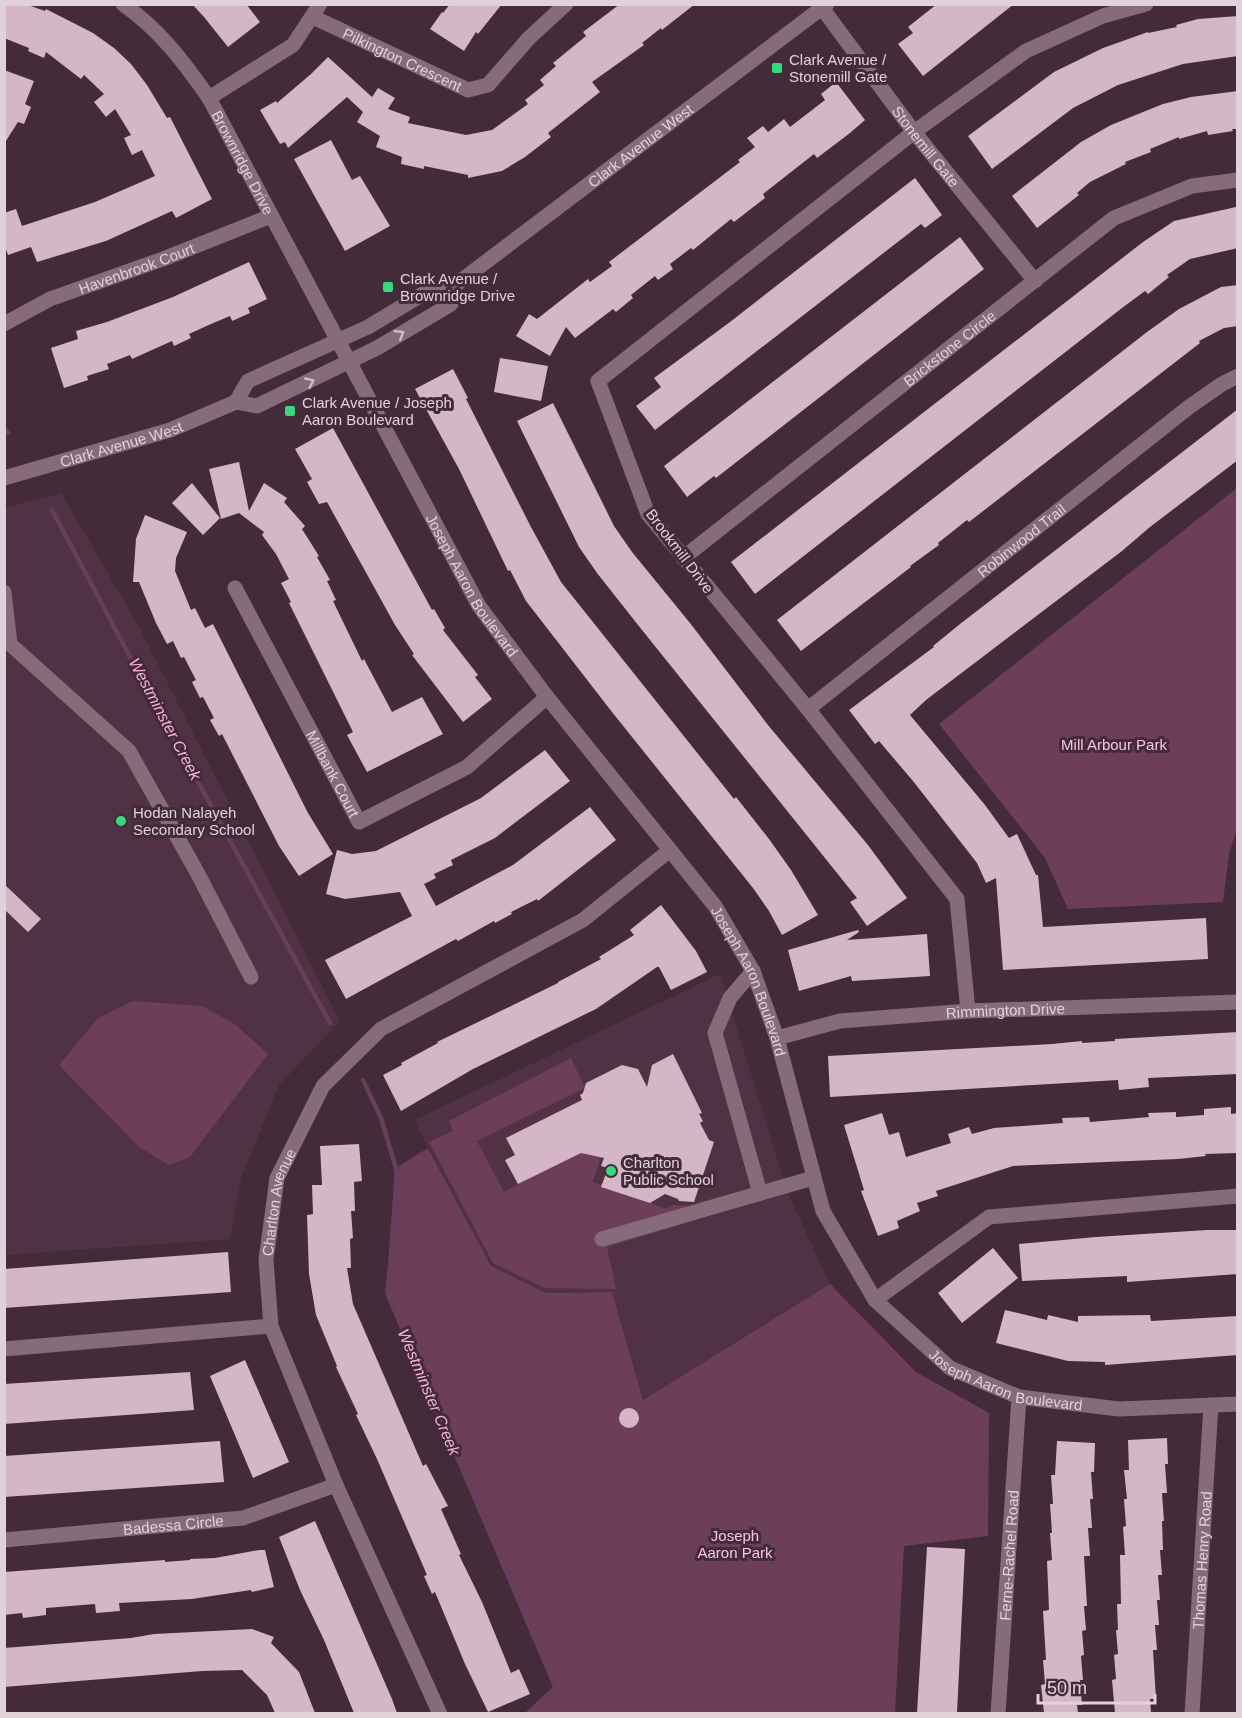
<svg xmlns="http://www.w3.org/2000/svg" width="1242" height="1718" font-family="Helvetica,sans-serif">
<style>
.built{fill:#503244}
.green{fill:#6c3e59}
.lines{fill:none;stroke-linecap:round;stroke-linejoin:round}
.stream{stroke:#673f5a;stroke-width:4.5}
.building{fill:#d5b6c7}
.minor{stroke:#866b7a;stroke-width:15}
.oneway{stroke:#cfbdc6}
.poi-dot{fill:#39d87f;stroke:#432b39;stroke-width:2}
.labels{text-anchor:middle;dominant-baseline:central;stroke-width:6;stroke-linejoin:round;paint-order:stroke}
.street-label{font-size:15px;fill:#e1d1d9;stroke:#432b39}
.poi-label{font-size:15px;fill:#e1d1d9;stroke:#432b39;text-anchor:start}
.park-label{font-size:15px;fill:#fbc3e3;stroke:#432b39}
.water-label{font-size:16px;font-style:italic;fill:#fab1db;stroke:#432b39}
</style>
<rect width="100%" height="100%" fill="#432b39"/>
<!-- built -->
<path class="built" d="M61,493L136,621L340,1021L279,1085L241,1178L230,1239L5,1255V508Z
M720,974L788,1193L830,1284L643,1400L612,1292L546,1293L491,1266L414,1120Z"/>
<!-- green -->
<path class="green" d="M1237,488L1238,825L1229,854L1223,902L1068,909L1045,858L939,724Z
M133,1001L202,1006L236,1025L268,1054L190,1157L169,1165L139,1147L59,1065L98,1018Z
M571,1058L585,1088L477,1141L504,1192L597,1142L604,1147L593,1182L666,1209L673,1205L691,1206L693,1221L607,1247L616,1289L544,1288L493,1263L429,1142L453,1131L449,1121Z
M428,1148L491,1266L546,1293L612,1292L643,1400L830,1284L916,1372L989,1413L988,1536L904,1546L895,1713H525L556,1684L385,1291L399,1166Z"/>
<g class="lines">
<!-- stream -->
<path class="stream" d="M4,428L8,433
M52,510L146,687L330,1023
M363,1080L381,1118L397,1172L388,1295L558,1693"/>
</g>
<!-- building -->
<path class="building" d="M4,4H25L45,11L46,9L93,33L114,48L131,64L147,85L167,118L170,117L212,199L176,218L172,211L106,241L37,262L31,247L8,255L4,244V213L16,209L22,226L95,202L155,176L142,150L132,155L124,138L131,135L115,109L106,117L94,102L104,94L84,75L81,79L46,52L44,58L28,51L29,48L4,38Z
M192,4H246L260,22L228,47L204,17Z
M450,4H502L478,34L476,32L464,51L430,29L442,12L443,13Z
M620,4H695L662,30L661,28L642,43L644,45L592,82L600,92L548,133L551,137L525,157L502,171L468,178V175L424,166V169L401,164L402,157L376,147L380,136L357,122L363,112L347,97L288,148L285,142L280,144L260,110L276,101L277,103L311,74L328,57L372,97L378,88L395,98L388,109L410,117L408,123L466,135L492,130L528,104L525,100L544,85L540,80L556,66L553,63L586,36L583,32Z
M937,4H1014L923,76L898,44L913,33L908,27Z
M1238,16V56L1183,64L1118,85L1073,108L992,169L968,136L1054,72L1103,48L1148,32V33L1177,27L1176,25L1198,19Z
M4,70L34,81L25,104L31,107L24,124L18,122L4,144Z
M836,82L865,120L850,133L817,158L814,154L763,194L765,198L734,222L731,219L693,250L691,248L670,264L673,269L658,280L655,276L631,295L633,298L616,312L613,309L575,338L566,327L550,356L516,336L529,314L537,319L588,279L590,282L612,266L609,262L740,162L738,160L755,147L747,138L763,126L768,132L784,119L790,127L825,100L821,94Z
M1238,91V129H1232L1233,131L1208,135L1207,131L1179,139V137L1150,149L1151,152L1125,162L1126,164L1090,182L1077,193L1079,195L1037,228L1012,196L1081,142L1111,125L1163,104L1191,97Z
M331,140L352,180L360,176L390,226L345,251L294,159Z
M915,178L942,215L925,228L921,224L655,430L636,406L661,387L654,378L730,322Z
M1236,207L1238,248L1190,259L1167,275L1169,277L1148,294L1145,291L1122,308L755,594L731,562L1143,242L1174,221Z
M960,237L984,269L716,478L714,476L687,497L664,466Z
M249,262L267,299L248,308L250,313L232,321L230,316L211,324L189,334L191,338L174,346L172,341L132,359L130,355L107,364L109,369L87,376L88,380L64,388L51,348L78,339L76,331L107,322L173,297Z
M1238,285V326L1224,328L1199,341L1200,343L969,522L967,520L938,543L939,545L910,566L911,567L801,651L777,620L1147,332L1179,309L1221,287Z
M500,358L548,366L541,401L494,392Z
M453,369L468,398L466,399L531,527L561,582L734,799L736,797L769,839L791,870L818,915L782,935L769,911L753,888L612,712L526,601L510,570L508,571L459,469L415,389Z
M553,403L614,526L632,552L690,623L768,725L868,845L907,898L867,926L850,902L857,898L638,625L597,573L579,547L517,421Z
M1238,409V460L1150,527L1122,551L926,700L910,715L985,805L1009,838L1017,834L1036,875H1038L1043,927L1206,918L1208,959L1003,970L996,878L986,883L977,863L913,781L879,741L875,744L849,710L934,647L933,646L960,624Z
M333,428L432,610L434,609L445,628L443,630L478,675L475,677L492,699L463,722L412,655L414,654L395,625L327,502L319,504L307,482L312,479L295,449Z
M239,462L249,511L264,483L287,498L284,502L305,526L302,529L319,556L317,557L330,580L327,581L336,600L333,601L362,661L364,659L392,712L422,697L443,734L367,772L347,735L353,732L289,603L291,602L281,583L289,579L276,554L262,535L264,532L239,513L221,519L209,469Z
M192,483L220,518L203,535L172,503Z
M145,515L187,532L176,558L175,571L191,610L195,608L205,628L213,624L308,813L333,854L299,876L279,846L222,734L219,736L210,720L214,718L203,697L200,698L192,682L196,680L184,657L181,658L173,641L167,644L156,623L139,582H133L136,539Z
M545,750L570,781L495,838L451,860L453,865L434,874L436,878L424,884L436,906L513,865L590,807L616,840L538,901L537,899L511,912L512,914L495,923L494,921L458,941L456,939L346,999L325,960L412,916L400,892L345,899L326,894L337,850L352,854L376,851L481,798Z
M4,884L41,919L28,932L4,909Z
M661,905L696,951L707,972L671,990L659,967H657L596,1009L473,1069L401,1111L383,1075L402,1065L401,1063L438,1043L437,1042L558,983V982L601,959L599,957L634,935L630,930Z
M858,930L859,932L847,940L927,934L930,976L852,981L851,976L799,991L788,950Z
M1238,1032V1074L1148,1078L1149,1087L1119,1090L1118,1080L830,1097L828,1056L1052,1044L1082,1041V1043L1115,1041V1039Z
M673,1054L702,1113L699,1114L703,1121L700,1123L709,1140L714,1142L694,1202L679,1201L678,1199L665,1194L650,1203L601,1187L608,1168L601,1166L604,1158L581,1153L518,1184L505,1160L515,1155L506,1138L582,1100L580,1095L583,1093L586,1083L622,1065L638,1069L647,1087L652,1065Z
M1231,1107V1114L1238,1113V1153L1205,1154L1206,1156L1178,1159L1013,1166L936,1191L938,1196L917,1203L920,1211L897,1221L899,1228L878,1236L861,1191L864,1190L844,1125L882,1113L889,1135L899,1132L906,1157L951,1143L948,1134L969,1127L972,1134L994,1128L1063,1123L1062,1118L1089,1117L1090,1122L1149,1117L1148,1113L1176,1112V1117L1204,1115V1109Z
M359,1144L362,1181L354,1182L355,1211H351L353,1238L350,1239L351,1268H347L353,1304L423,1466L426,1464L448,1506L441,1509L461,1554L459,1555L482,1602L511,1673L519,1669L530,1694L488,1712L465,1664L435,1592L432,1594L424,1576L427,1575L377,1459L356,1415L358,1414L336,1367L337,1366L316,1315L309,1274L307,1215L313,1214L312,1185H322L320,1146Z
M1207,1230H1238V1274L1127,1282V1276L1022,1281L1019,1244L1096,1237Z
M993,1248L1018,1278L962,1323L938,1293Z
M228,1252L231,1292L4,1308V1269Z
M1005,1310L1047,1320L1048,1315L1078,1322V1316L1150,1315L1151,1321L1238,1316V1355L1105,1365V1362L1068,1361L996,1343Z
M245,1360L289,1462L253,1478L210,1376Z
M190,1372L194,1410L4,1424V1384Z
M619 1418a10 10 0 1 1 20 0a10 10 0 1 1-20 0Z
M1167,1438L1168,1464H1165L1167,1493H1162L1164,1521H1162L1163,1550H1160L1162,1575H1158L1160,1600H1157L1159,1625H1155L1157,1650H1153L1156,1699H1150L1151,1713H1115L1112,1680L1116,1679L1114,1655L1118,1654L1116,1630H1118L1117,1604H1121L1120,1555H1125L1123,1527L1126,1526L1124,1499H1127L1124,1470H1129L1128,1440Z
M220,1441L224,1482L4,1497V1456Z
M1057,1441L1095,1443L1094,1472H1091L1093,1499H1090L1092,1528H1088L1090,1556H1084L1087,1606H1084L1086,1630L1082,1631L1084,1655L1081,1656L1083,1680H1080L1082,1705H1077L1078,1713H1044L1041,1685L1045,1684L1043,1660H1046L1043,1611L1049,1610L1047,1561L1052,1560L1050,1533H1052L1050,1504H1053L1051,1475H1055Z
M315,1521L392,1699L397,1713H354L324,1640L300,1590L279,1537Z
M927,1547L965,1549L957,1713H917Z
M259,1550H265L274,1587L252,1592L251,1590L192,1599L119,1603L120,1611L96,1613L95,1604L46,1608V1615L23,1618L22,1613L4,1615V1572L165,1560V1562L190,1560V1559L215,1558Z
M252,1629L274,1637L271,1643L299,1672L315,1713H275L267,1695L242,1670L202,1671L4,1687V1648L131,1638L154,1634Z"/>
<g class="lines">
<!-- minor -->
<g class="minor">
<path id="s1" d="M123,4C160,30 183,61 209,98L479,606L547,697L715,906L753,971L777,1038L823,1211L875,1300L950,1368L1019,1397L1119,1409L1238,1404"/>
<path id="s2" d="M819,4L914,132L1035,281"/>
<path id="s3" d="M313,17L468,90L488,85L529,38L566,4"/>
<path d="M209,98L293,45L320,4"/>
<path id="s4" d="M4,324L50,299L163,259L271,216"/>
<path id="s5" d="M236,402L248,381L368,327L433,288L454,286L827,4"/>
<path id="s6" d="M4,478L170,430L236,402L257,406L377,348L451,304L454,286"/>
<path id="s7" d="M683,558L1114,218L1192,186L1238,180"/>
<path id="s8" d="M235,588L359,822L467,767L547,697"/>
<path d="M4,592L10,644L129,751L198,874L251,977"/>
<path id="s9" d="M808,709L1189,407L1222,384L1238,376"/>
<path d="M753,971L730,998L715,1033L760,1193"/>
<path d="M968,1011L957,899L808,709L648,514L598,381L914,132L1026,51L1103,16L1146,4"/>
<path id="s10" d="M777,1038L840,1021L968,1011L1238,1002"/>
<path d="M602,1239L813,1178"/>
<path d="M875,1300L989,1217L1238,1196"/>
<path d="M4,1349L271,1326"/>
<path id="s11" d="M4,1540L243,1518L336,1485"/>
<path id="s12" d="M440,1714L336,1485L271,1326L266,1260L277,1178L323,1086L381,1029L583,920L670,850"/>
<path id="s13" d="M998,1714L1019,1397"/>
<path id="s14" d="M1192,1714L1211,1405"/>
</g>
</g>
<!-- one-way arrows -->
<defs><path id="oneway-chevron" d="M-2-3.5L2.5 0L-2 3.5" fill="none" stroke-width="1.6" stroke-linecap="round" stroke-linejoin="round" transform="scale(1.5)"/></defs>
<g class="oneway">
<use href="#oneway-chevron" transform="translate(400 334) rotate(-31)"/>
<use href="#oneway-chevron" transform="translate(310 382) rotate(-25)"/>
</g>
<!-- markers -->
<g class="poi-dot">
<rect x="771" y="62" width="12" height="12" rx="3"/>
<rect x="382" y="281" width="12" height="12" rx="3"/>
<rect x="284" y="405" width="12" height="12" rx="3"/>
<circle cx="121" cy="821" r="6"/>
<circle cx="611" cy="1171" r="6"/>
</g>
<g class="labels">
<!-- street labels -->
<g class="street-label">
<text stroke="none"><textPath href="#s3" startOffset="99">Pilkington Crescent</textPath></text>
<text stroke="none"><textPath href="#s5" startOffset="486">Clark Avenue West</textPath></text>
<text stroke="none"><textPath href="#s2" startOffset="178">Stonemill Gate</textPath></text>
<text stroke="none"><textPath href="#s1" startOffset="201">Brownridge Drive</textPath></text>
<text stroke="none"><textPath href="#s4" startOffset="144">Havenbrook Court</textPath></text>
<text stroke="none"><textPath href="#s7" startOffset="339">Brickstone Circle</textPath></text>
<text stroke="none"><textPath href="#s6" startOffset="122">Clark Avenue West</textPath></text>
<text stroke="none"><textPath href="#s9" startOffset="272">Robinwood Trail</textPath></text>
<text transform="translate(680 551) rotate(53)">Brookmill Drive</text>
<text stroke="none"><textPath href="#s1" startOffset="682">Joseph Aaron Boulevard</textPath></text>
<text stroke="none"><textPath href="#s8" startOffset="210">Millbank Court</textPath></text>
<text stroke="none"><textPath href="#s1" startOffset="1168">Joseph Aaron Boulevard</textPath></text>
<text stroke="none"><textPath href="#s10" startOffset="231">Rimmington Drive</textPath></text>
<text stroke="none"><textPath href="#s12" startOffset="549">Charlton Avenue</textPath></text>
<text stroke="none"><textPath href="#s1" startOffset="1672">Joseph Aaron Boulevard</textPath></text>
<text stroke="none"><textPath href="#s11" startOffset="170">Badessa Circle</textPath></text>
<text stroke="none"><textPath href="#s13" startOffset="159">Ferne-Rachel Road</textPath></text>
<text stroke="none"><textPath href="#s14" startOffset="154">Thomas Henry Road</textPath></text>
</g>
<!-- poi labels -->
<g class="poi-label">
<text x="789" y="59">Clark Avenue /<tspan x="789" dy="17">Stonemill Gate</tspan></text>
<text x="400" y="278">Clark Avenue /<tspan x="400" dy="17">Brownridge Drive</tspan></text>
<text x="302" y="402">Clark Avenue / Joseph<tspan x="302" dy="17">Aaron Boulevard</tspan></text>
<text x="133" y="812">Hodan Nalayeh<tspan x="133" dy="17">Secondary School</tspan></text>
<text x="623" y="1162">Charlton<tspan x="623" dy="17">Public School</tspan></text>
</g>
<!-- park labels -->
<g class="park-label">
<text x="1114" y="744">Mill Arbour Park</text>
<text x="735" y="1535">Joseph<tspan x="735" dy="17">Aaron Park</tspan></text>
</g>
<!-- water labels -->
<g class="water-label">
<text transform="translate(165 719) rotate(62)">Westminster Creek</text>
<text transform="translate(429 1392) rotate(67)">Westminster Creek</text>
</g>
</g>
<!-- border -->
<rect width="1242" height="1718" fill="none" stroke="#e1d1d9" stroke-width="12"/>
<!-- scale -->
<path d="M1038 1694v9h117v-9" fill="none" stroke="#e1d1d9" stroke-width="3"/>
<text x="1047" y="1694" font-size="18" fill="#e1d1d9" stroke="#432b39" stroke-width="4.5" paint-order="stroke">50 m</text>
</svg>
